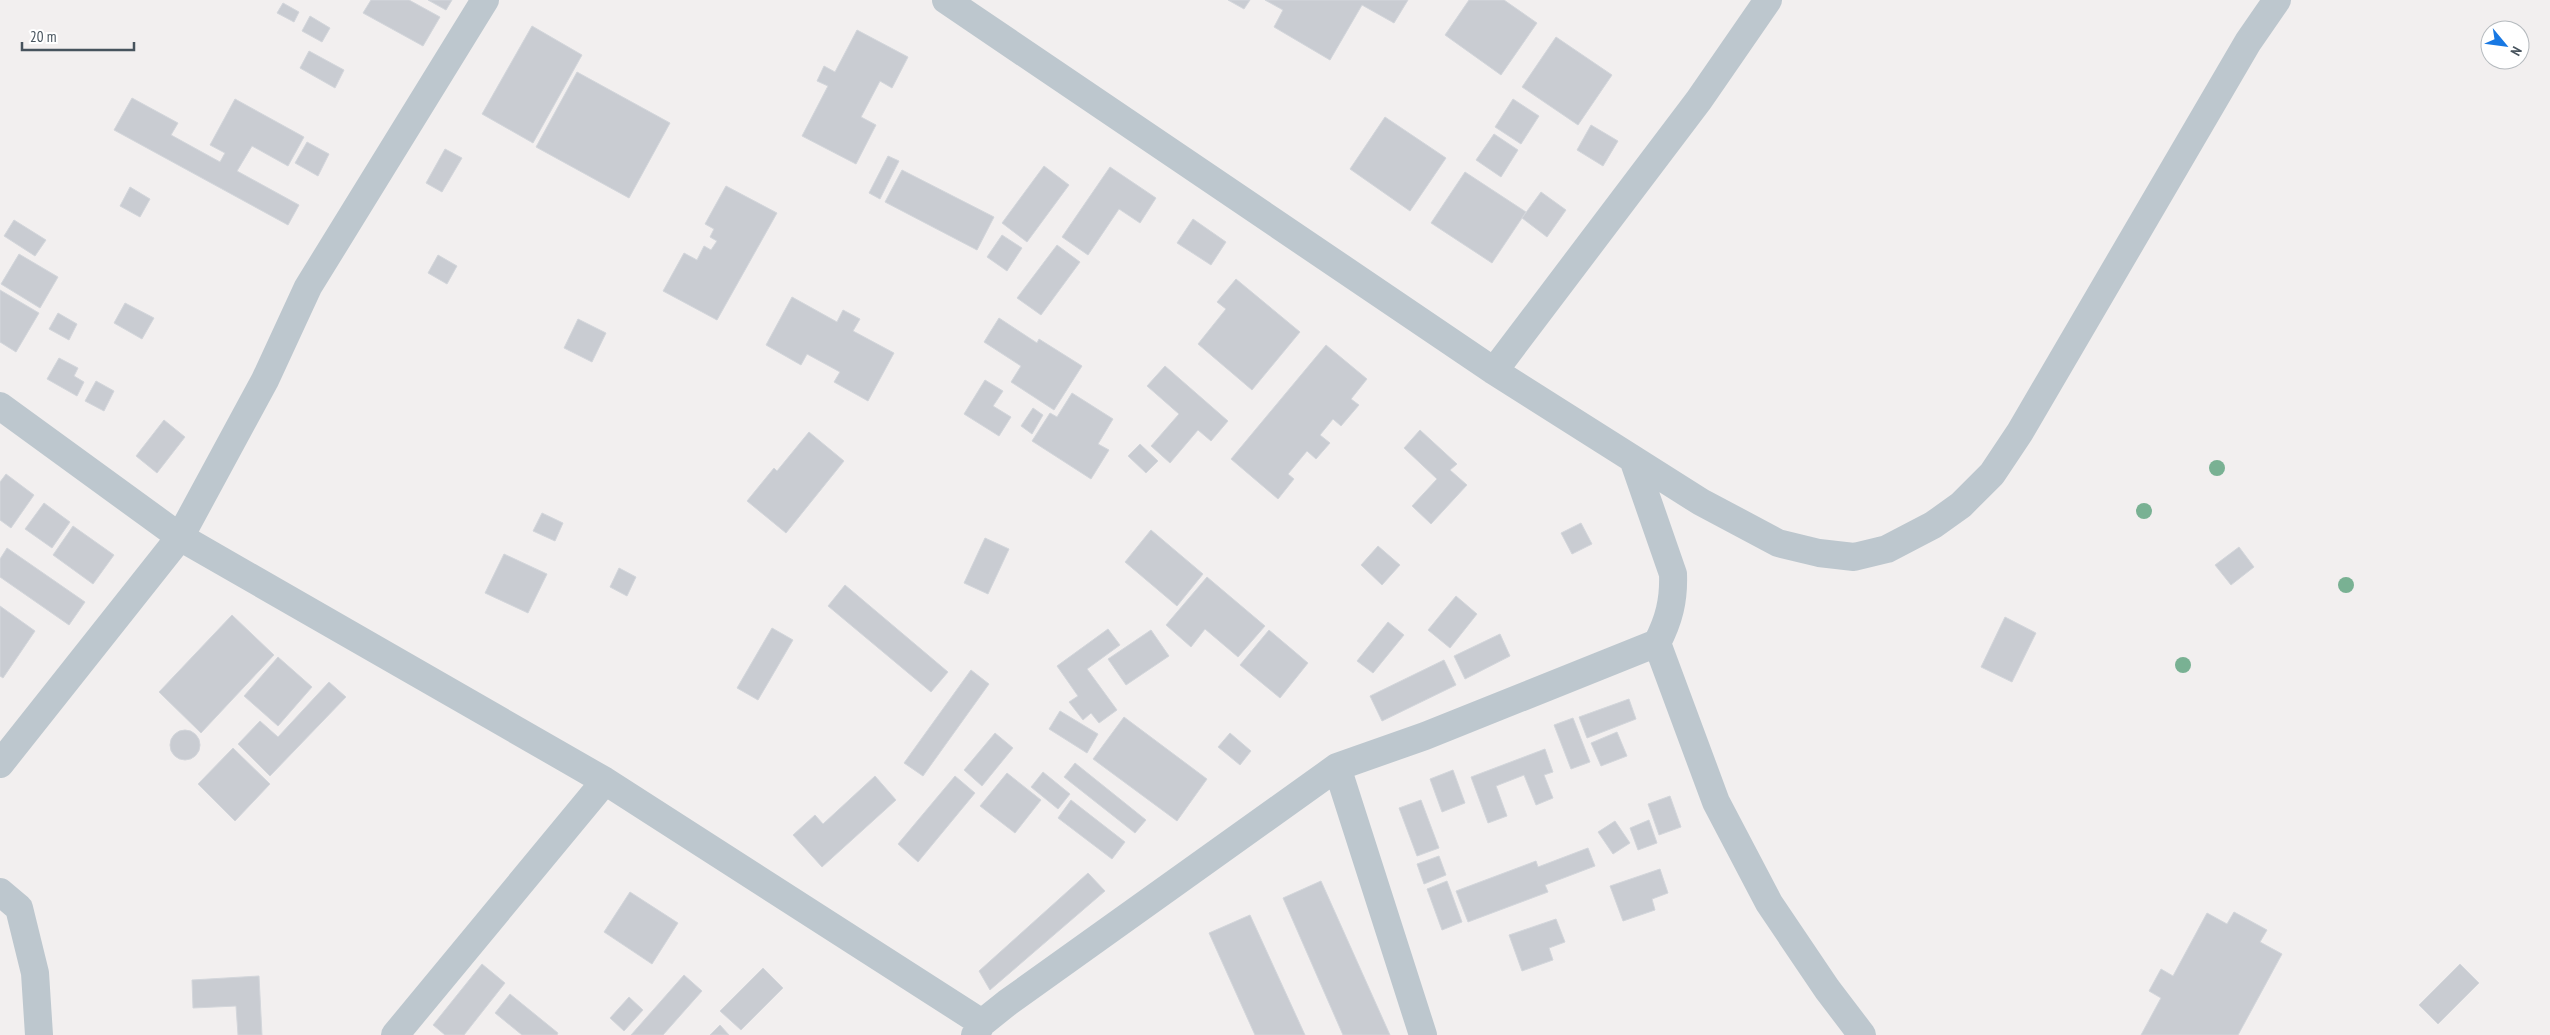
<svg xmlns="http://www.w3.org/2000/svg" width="2550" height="1035" font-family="'PT Sans Narrow',sans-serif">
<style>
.building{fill:#c9ccd2;stroke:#d3d6db}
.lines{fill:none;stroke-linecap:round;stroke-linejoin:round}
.street{stroke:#bdc7ce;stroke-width:28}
.tree{fill:#79b193}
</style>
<rect width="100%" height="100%" fill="#f2efef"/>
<!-- building -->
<path class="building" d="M371,0H409L440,17L423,46L363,13Z
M428,0H452L446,10Z
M1228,0H1250L1244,9Z
M1265,0H1408L1394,23L1362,5L1330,60L1274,27L1283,10Z
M1469,0H1504L1537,23L1501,75L1445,35Z
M283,3L299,12L294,22L277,13Z
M310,16L330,28L322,42L302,31Z
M532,26L582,55L533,143L482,114Z
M857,30L908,57L892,88L880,81L861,117L876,125L856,164L802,136L828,86L817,81L824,66L835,72Z
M1556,37L1612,75L1578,125L1522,87Z
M309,51L344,70L335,88L300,68Z
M577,72L670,123L629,198L536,147Z
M132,98L178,123L171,135L220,162L225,153L210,145L235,99L304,137L288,166L252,146L237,171L299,205L288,225L114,130Z
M1513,99L1539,116L1521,144L1495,127Z
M1385,117L1446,158L1410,211L1350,169Z
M1591,125L1618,141L1603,166L1577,150Z
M1494,134L1518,150L1501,177L1476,160Z
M307,142L329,154L318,176L295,163Z
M445,149L462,158L442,192L426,183Z
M888,156L899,161L880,199L869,193Z
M1044,166L1069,185L1027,242L1002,223Z
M1110,167L1156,198L1140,223L1119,209L1088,255L1062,237Z
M902,170L994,217L977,250L885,202Z
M1465,172L1526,212L1492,263L1431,223Z
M726,186L777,213L717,320L663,291L684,253L697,260L704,246L711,250L717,241L710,237L714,229L705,224Z
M130,187L150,199L140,217L120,206Z
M1541,192L1566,210L1547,237L1522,218Z
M1193,219L1226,242L1211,265L1177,243Z
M14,220L46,240L35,256L4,236Z
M1002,235L1022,248L1007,271L987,257Z
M1057,245L1080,262L1041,315L1017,298Z
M19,254L58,277L40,308L1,284Z
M438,255L457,266L447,284L428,273Z
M1236,279L1300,332L1252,390L1198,344L1226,309L1217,302Z
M0,290L39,313L16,352L0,342Z
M792,297L837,322L843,310L860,319L853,331L894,353L868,401L834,382L840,372L807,354L801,365L766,345Z
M125,303L154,318L142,339L114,323Z
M58,313L77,324L69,340L49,329Z
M999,318L1037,343L1039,339L1082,366L1054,410L1011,382L1021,366L984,342Z
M578,319L606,333L592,362L564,348Z
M1326,345L1367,379L1351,399L1359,405L1341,426L1333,419L1320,435L1330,443L1316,459L1307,451L1288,474L1294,479L1278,499L1231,459Z
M59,358L78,368L74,376L84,382L77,396L47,379Z
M1165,366L1228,421L1211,441L1198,430L1170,463L1151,446L1179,414L1147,386Z
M985,380L1003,391L993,406L1011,417L999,436L964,414Z
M96,381L114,391L104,411L85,401Z
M1072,393L1113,419L1098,444L1109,450L1091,479L1032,441L1050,413L1057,417Z
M1033,408L1043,415L1032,434L1021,426Z
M164,420L185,437L157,473L136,456Z
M1420,430L1457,464L1450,470L1467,485L1431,524L1412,506L1437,479L1404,448Z
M809,432L844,461L786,533L747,501L774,468L777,471Z
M1140,444L1158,461L1146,473L1128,456Z
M6,474L34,495L11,528L0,520V482Z
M44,503L70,522L52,548L25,529Z
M542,513L563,523L555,541L533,531Z
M1581,523L1592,544L1572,554L1561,533Z
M73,526L114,555L93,584L53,555Z
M1151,530L1203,574L1177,606L1125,562Z
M985,538L1009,549L988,594L964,583Z
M1378,546L1400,565L1382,585L1361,565Z
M2239,547L2254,567L2231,585L2215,565Z
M7,548L85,602L69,625L0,577V559Z
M504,554L547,574L528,613L485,593Z
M619,568L636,577L627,596L610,587Z
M1207,577L1265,626L1238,657L1205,629L1191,647L1166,625Z
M845,585L948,672L931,692L828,606Z
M1456,596L1477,614L1450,648L1428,630Z
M0,606L35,631L3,678L0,676Z
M232,615L274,655L201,733L159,692Z
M2005,617L2036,633L2012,682L1981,667Z
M1388,622L1404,635L1373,673L1357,661Z
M772,628L793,640L758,700L737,688Z
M1108,629L1120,645L1087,669L1117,710L1099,723L1091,713L1083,720L1069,702L1078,696L1057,666Z
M1151,630L1169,656L1126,685L1108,659Z
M1269,630L1308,663L1280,698L1240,665Z
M1500,634L1510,656L1465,679L1454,656Z
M278,657L312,687L278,726L244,696Z
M1444,660L1456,685L1382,721L1370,696Z
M971,670L989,684L923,776L904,763Z
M329,682L346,697L270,776L238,744L260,721L278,737Z
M1629,699L1636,719L1587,738L1579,717Z
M1060,711L1098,734L1087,753L1049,729Z
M1124,717L1207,779L1177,821L1093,759Z
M1573,718L1590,762L1571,769L1554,725Z
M170 745a15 15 0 1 1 30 0a15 15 0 1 1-30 0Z
M1617,732L1627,756L1601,766L1591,743Z
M995,733L1013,748L982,786L964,770Z
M1230,733L1251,751L1240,765L1218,747Z
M233,748L270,784L235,821L198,784Z
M1545,749L1553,772L1544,775L1553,798L1536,805L1524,775L1496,786L1507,816L1488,823L1471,777Z
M1075,763L1146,820L1135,833L1064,777Z
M1453,770L1465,803L1442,812L1430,779Z
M1043,772L1070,794L1058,809L1031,787Z
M1007,773L1041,800L1015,833L980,806Z
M875,776L896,800L822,867L793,835L815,815L823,824Z
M955,776L975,793L918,862L898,844Z
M1670,796L1681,827L1659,835L1648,804Z
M1071,800L1125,842L1112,859L1058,818Z
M1421,800L1439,848L1417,856L1399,808Z
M1649,820L1657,843L1638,850L1630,828Z
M1615,821L1630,843L1613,854L1598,832Z
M1588,848L1595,866L1545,885L1548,892L1468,922L1456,891L1536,861L1538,867Z
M1439,856L1446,875L1424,884L1417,864Z
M1660,869L1668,893L1652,899L1655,910L1623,921L1610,886Z
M1088,873L1105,891L990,990L979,971Z
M1321,881L1390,1035H1343L1283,898Z
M1447,881L1462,922L1442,930L1427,889Z
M630,892L678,923L652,964L604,932Z
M2234,912L2267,930L2260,942L2282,954L2238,1035H2141L2161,998L2149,991L2161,969L2173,976L2207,913L2227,924Z
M1250,915L1305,1035H1255L1209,933Z
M1556,919L1565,942L1549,948L1553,960L1522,971L1509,935Z
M482,964L505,983L464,1035H445L433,1025Z
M2460,964L2479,983L2438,1024L2419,1005Z
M763,968L783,988L741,1030L720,1011Z
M684,975L702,991L663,1035H631Z
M259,976L262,1035H238L236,1006L193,1008L192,980Z
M510,994L558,1033L557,1035H522L495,1013Z
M629,997L643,1010L624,1031L610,1018Z
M720,1025L729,1035H710Z"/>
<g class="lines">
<!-- street -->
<path class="street" d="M946,0L1494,371L1701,502L1778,543L1819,553L1854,557L1887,549L1933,525L1961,505L1992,474L2020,432L2248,42L2277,0
M1494,371L1699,100L1768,0
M0,406L180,537L605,781L982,1023
M1657,643L1716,802L1769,903L1827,989L1862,1035
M0,764L180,537L265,380L308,287L485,0
M1337,767L1423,1035
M0,892L19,908L35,973L39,1035
M395,1035L605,781
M975,1035L982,1023L1007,1003L1337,767L1425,736L1657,643C1669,620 1674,600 1673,574L1633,459"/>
</g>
<!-- trees -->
<g class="tree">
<circle cx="2217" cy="468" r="8"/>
<circle cx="2144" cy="511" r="8"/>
<circle cx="2346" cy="585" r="8"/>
<circle cx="2183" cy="665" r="8"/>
</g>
<!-- north arrow -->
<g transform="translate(2505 45) rotate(119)"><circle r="24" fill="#ffffff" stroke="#b5babe"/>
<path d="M0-4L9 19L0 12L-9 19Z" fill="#1878e3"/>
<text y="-8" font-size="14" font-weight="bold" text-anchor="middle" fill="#47535d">N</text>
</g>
<!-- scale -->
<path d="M22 42v8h112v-8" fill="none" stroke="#47535d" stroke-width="2.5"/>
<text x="30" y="42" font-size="15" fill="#47535d" stroke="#ffffff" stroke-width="4" paint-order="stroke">20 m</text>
</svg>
